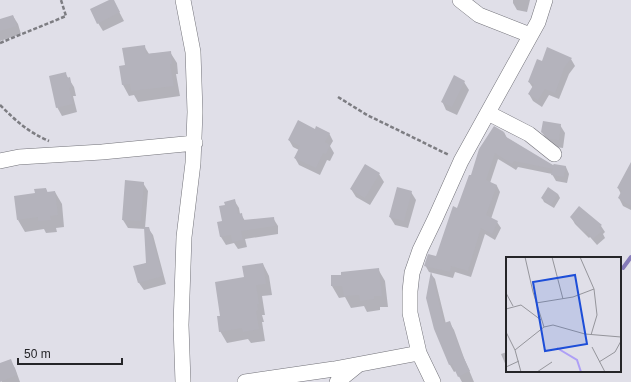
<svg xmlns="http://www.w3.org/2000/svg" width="631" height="382" font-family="Arial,sans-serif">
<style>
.shadow{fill:#0003}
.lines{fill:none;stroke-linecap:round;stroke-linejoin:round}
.stream{stroke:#857ab8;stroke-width:4}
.building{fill:#b4b3bc}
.street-casing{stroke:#727279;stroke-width:16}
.path{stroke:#7d7d82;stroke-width:2.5;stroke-dasharray:4 2;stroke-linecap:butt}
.street{stroke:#fff;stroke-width:15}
.inset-river{fill:none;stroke:#ae9ff6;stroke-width:2}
.inset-road{fill:none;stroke:#95959b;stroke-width:1}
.view{fill:#1d4ed8;fill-opacity:0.15;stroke:#1d4ed8;stroke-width:2}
.inset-edge{fill:none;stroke:#252528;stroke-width:2}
</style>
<rect width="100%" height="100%" fill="#e0dfe8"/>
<!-- shadow -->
<path class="shadow" d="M111,0H113L124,21L103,31L98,23Z
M513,0H530L527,12L517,10L513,3Z
M13,16L18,24L21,34L0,41V20Z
M144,46L149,54L170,52L177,63L178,74H176L180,96L138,102L134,95L129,96L123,85L126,66Z
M571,59L575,66L569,74L559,99L549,95L542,107L533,101L529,94L533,88L529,82L543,62Z
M65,73L74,87L76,96H73L77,112L62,116L57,107Z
M464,82L469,90L457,115L446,110L442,101Z
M560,125L565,133L563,148L555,147L547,140L542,132Z
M504,132L507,138L554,167H566L569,174L567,183L556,181L552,174L518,167L516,170L498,159L490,183L497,186L500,192L491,219L497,222L501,228L495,240L485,234L471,277L455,272L453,278L429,272L425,265L437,257L471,177Z
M329,133L333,141L330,146L334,153L330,161L327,160L320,175L299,165L295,158L299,150L293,147L289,140Z
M631,164V210L623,206L619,198L621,194L618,188Z
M379,174L384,182L370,205L356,197L351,189Z
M143,183L148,191L145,228H148L153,235L166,284L144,290L139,283L135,267L147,263L145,229L128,228L123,220Z
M46,189L48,193L55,192L62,204L64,227L56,228L57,232L46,233L44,229L25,232L18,220L36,194Z
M411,192L416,200L408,228L395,225L390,217Z
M558,194L560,198L554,208L544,202L542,198Z
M234,200L239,208L240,214H241L245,221L273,218L278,226V234L245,239L247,247L238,249L234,243L226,245L221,237L218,223L223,222L226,205Z
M579,208L601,226L605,232L603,234L605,238L597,245L590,237L589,238L575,224L571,217Z
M263,264L269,276L272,295L262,296L265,315H262L264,322H262L265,341L251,343L248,339L227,343L220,331L222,317L245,278Z
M378,269L385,281L388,307H380V310L367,312L364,306L351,308L345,297L339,298L332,286V276H342Z
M431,274L435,279L446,324L449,322L454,330L464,358L474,382H462L456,371L454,372L450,365L435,329Z
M507,352V368L501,354Z
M10,360L15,368L20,382H2L0,377V364Z"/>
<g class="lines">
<!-- stream -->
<path class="stream" d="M623,268L631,257"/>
</g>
<!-- building -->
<path class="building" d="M109,0H114L120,12L97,24L90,9Z
M13,15L17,26L0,31V19Z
M145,45L146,54L171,51L172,64H170L174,86L131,91L130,84L122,85L119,66L125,65L122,48Z
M547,47L572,58L565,66L555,93L545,89L538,100L528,94L534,84L528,82L537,59L542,61Z
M66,72L67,78L70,77L72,87L69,88L73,104L56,108L49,76Z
M454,75L465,81L452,107L441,102Z
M298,120L315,129L316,126L330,133L325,142L330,145L326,154L323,153L316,168L294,158L300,146L288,140Z
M543,121L561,124L559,140L549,139L541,132Z
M494,126L504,132L503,135L553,165L554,164L566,166L564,177L551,175L553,169L514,161L512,164L495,153L486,180L497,185L486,215L498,221L492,234L481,228L468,271L451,266L450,272L424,266L428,254L436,256L453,206L457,208L469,175H471L479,149Z
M631,162V206L618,198L622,190L617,188Z
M365,164L380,173L365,198L350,189Z
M125,180L144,182L141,221L122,220Z
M397,187L412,191L404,221L389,217Z
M548,187L558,194L551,205L541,198Z
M46,188L47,192L55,191L58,215L50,216L51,220L38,221V217L17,220L14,196L35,193L34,189Z
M235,199L238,214L242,213L243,220L274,217L275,226L241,231L243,240L232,242L231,235L220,237L217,222L222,221L219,206L225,205L224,202Z
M579,206L602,225L599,227L602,231L593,239L586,231L584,232L570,217Z
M144,227H149L163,276L138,283L133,266L146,263Z
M263,263L266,284L256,285L259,304H257L258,310L256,311L259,329L243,332L242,328L219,332L217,316H220L215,282L244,277L242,266Z
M379,268L382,296H374V299L360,301L359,295L344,296L342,286H331V275H341V272Z
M431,271L444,323L450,321L460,350L470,371L458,377L452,364L449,365L434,329L426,298Z
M11,359L17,375L0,382V363Z"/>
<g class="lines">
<!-- street casing -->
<g class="street-casing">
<path id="street" d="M183,0L193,52L195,112L193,163L184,237L181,325L183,382
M460,0L479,15L530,35
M488,113L529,134L554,154
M0,161L19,157L102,152L195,143
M419,353L410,313V291L412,273L420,250L435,219L461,161L538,22L545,0
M245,382L334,369L419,353L433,382
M337,382L358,365"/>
</g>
<!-- path -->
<path class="path" d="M0,43L66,16L61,0
M338,97L367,115L449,155
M0,105C16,121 28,132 49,141"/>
<!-- street -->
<use href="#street" class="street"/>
</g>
<!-- overview -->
<g transform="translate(506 257)">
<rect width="115" height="115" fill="#e0dfe8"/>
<path class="inset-river" d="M51,91L71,103L75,115"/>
<path class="inset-road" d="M46,0L57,42M74,0L88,32M0,36L7,49M30,46L67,40L88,32L91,58L85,78M0,52L15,48L35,63M38,70L47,68L79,77L115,80M0,75L9,93L15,115M86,90L99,115M9,93L38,70L27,35L19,0M93,105L109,95L115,84M0,110L13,104M31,115L46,105"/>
<path class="view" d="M69,18L81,87L39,94L27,25Z"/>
<rect width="115" height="115" class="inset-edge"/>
</g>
<!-- scale -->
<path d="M18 358v6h104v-6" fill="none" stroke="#252528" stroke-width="2"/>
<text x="24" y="358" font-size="12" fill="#252528" stroke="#e0dfe8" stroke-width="3" paint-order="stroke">50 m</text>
</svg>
